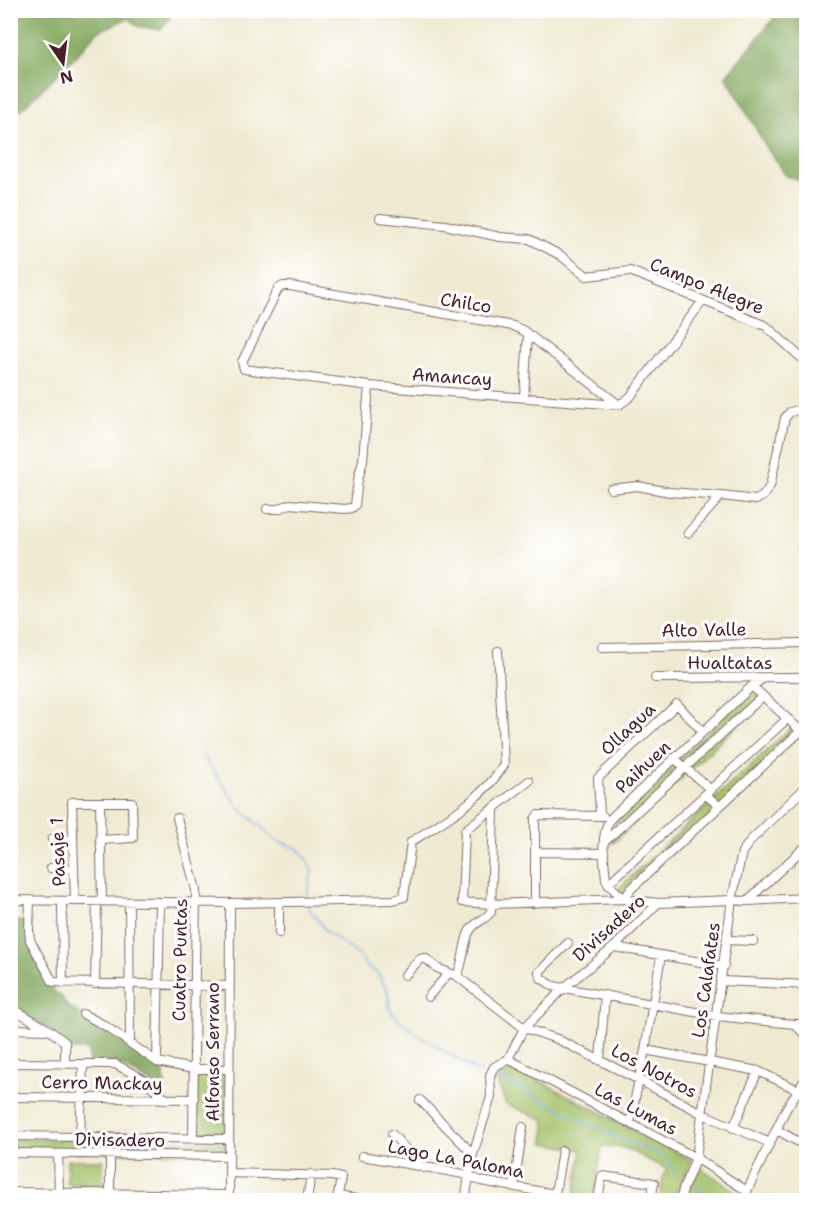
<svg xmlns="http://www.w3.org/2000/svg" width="817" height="1211" font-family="'Shantell Sans',sans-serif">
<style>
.green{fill:#a4c26a;stroke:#77704a;stroke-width:1.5}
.forest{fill:#83a85e;stroke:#666444;stroke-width:1.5}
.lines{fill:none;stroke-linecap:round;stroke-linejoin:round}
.stream{stroke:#7bade7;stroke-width:1.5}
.minor-casing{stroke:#846665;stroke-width:10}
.minor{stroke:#fff;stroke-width:8}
.labels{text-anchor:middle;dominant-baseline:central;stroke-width:6;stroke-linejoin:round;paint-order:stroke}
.street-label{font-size:18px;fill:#4a1f2b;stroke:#fff}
</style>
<rect width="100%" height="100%" fill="#fff"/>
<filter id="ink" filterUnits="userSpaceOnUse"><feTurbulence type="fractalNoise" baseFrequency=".0167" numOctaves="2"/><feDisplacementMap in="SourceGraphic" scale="12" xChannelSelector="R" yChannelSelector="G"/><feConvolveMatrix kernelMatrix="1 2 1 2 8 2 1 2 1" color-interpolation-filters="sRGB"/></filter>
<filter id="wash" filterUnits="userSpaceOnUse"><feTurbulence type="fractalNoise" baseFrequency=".008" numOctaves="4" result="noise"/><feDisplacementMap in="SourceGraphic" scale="24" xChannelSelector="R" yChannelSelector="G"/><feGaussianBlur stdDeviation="1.35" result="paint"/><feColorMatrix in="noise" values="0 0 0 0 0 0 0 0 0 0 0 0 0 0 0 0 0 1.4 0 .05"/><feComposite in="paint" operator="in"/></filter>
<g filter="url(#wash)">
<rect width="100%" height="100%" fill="#efead1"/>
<!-- green -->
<path class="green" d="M754,687L765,699L613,843V830L617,820Z
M791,728L799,735L624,896L618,889Z
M511,1066L692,1160L677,1191L676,1200H660L663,1177L667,1169L625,1148L602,1146L594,1200H574L582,1150L544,1143L545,1120L506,1104L497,1083V1075Z
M196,1071L225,1072L226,1136H195Z
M11,1138L226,1142V1154L11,1151Z
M67,1160H103V1184H67Z
M698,1166L742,1196V1200H684Z"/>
<!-- forest -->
<path class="forest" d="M11,10H170V11L169,19L161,30L138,26L128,18L97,32L73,59L28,103L18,112L11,114Z
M780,11H806V181L786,176L767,148L726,76Z
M31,920L33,954L54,991L62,997L66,1005L83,1016L107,1029L163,1068L165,1085H154L117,1063H89L88,1050H67L66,1041L11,1005L10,922Z"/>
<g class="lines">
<!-- stream -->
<path class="stream" d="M202,755L238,806L275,840L297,848L307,859L312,872L306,900
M306,904L326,931L361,957L366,966L377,973L387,990L391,1011L395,1016L414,1032L475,1070L482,1071
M495,1076L612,1135L663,1156L676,1172
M691,1182L714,1200"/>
</g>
</g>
<g filter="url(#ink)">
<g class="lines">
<!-- minor casing -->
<g class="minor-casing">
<path id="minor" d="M806,203V204
M380,218L445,225L500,237L529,239L560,255L587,276L630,271L766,326L806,362
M524,397L528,334
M619,405L524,331L513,326L290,286H283L278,289L242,362L244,369L369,386L619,405L630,397L702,302
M611,489L637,486L670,492L721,496
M267,509H278L290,504L345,509L352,508L355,505L358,480L363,460L369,386
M688,533L721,496L756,500L763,496L770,486L785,418L790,412L806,408
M602,647L806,643
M655,678L806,677
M764,678L752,686L610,819C600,837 604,859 606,879L608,884L624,899L631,889L806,726
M752,686L801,731
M674,758L711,790
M529,781L465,830L462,902L492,904L624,899L658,903L732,900L747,901L806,898
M706,795L719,806
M100,803L102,901
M600,815L598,778L677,704L703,732
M177,818L196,890L193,1138
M52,839L73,840
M604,842L763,696
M536,852L604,853
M51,868L74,869
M608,884L787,719
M10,900L230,903L393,900L404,897L411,842C443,821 483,799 504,765L498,651
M30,900L29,930L30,940L53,982L228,986
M62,901L63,983
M75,901L72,802H132L133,838L100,840
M747,901L806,846
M129,902L130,1044
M535,903V819L538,815L603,816
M279,933V903
M727,940L753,941
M568,943L539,972L541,978L553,986L717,1016L794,1024L806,1035
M614,947L724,966
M405,975L420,959L425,958L437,968L457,976L524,1028L557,1039L639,1080L703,1114L770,1143
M457,976C464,962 463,946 469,932C474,922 485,920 491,912L494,808
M721,981L806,985
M95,984L97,901
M428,997L448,974
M10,1007L49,1030L65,1042V1064
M83,1014L104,1025L157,1062L194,1069H228
M794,1024H806
M10,1029L48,1030
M645,1050L758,1071L798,1090
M508,1059L696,1158L747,1191
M508,1059L524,1028L565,987L614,947L658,903
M600,1060L605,995
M157,1062L160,902
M10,1063L115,1064L143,1079L166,1099
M10,1097L194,1099
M420,1100L473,1154
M630,1123L645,1050L661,956
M733,1128L758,1071
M777,1130L806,1146
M392,1134L423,1168
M10,1136L228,1139
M80,1138L83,1065
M10,1153L229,1156
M58,1154L59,1192
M362,1156L464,1174L481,1181L555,1194L562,1151
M229,1173L332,1176L341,1178L337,1200
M514,1186L523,1127
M10,1192L229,1195
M110,1193V1154
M338,1196L362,1200
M229,1200L230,903
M307,1200L311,1174
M465,1200L473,1154L491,1097L490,1075L494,1067L508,1059
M598,1200L602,1176L654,1183L651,1200
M681,1200L683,1189L696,1158L732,900L742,852L752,839L806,787
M745,1200L747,1191L786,1109L806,1078
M802,1200L806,1189"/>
</g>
<!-- minor -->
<use href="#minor" class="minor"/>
</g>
</g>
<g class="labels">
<!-- street labels -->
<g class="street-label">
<text transform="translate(707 286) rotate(22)">Campo Alegre</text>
<text transform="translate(466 303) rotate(9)">Chilco</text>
<text transform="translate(452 377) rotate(4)">Amancay</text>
<text transform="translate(704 630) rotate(-1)">Alto Valle</text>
<text x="730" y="663">Hualtatas</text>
<text transform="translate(628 729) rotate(-43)">Ollagua</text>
<text transform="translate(643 767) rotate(-43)">Paihuen</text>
<text transform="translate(58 852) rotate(-92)">Pasaje 1</text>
<text transform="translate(609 928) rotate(-42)">Divisadero</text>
<text transform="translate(180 960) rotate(-89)">Cuatro Puntas</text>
<text transform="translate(706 980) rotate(-82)">Los Calafates</text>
<text transform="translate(213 1052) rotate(-90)">Alfonso Serrano</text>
<text transform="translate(654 1071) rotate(28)">Los Notros</text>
<text transform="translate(102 1083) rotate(1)">Cerro Mackay</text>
<text transform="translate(636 1109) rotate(28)">Las Lumas</text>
<text transform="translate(120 1140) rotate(1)">Divisadero</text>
<text transform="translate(456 1159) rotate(11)">Lago La Paloma</text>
</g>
</g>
<!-- margin -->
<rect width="817" height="1211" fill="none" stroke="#fff" stroke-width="36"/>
<!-- north arrow -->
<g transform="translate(63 63) rotate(166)" stroke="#ffffff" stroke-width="4.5" paint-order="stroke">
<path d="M0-4.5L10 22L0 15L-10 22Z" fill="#4a1f2b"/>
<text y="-9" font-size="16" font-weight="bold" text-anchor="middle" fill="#4a1f2b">N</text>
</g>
</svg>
